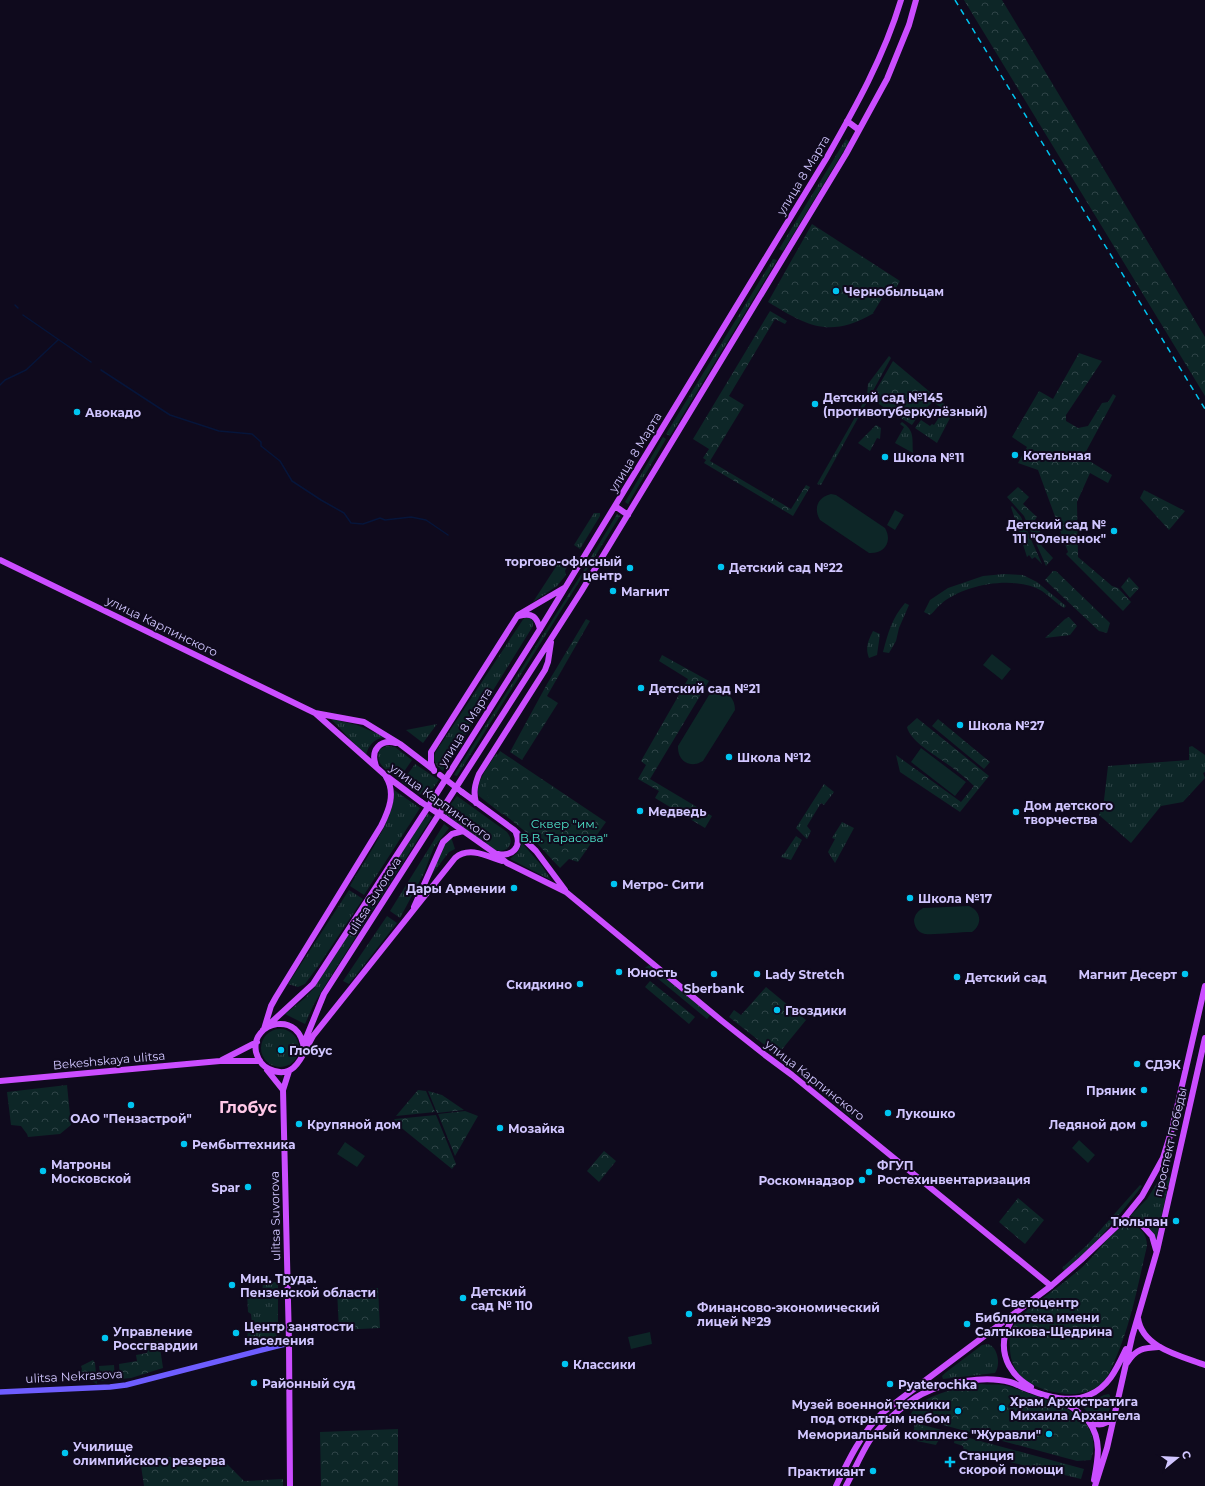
<svg xmlns="http://www.w3.org/2000/svg" width="1205" height="1486" font-family="Montserrat,sans-serif">
<style>
.grass{fill:url(#grass-tufts)}
.forest{fill:url(#forest-crowns)}
.garden{fill:#0d2627}
.lines{fill:none;stroke-linecap:round;stroke-linejoin:round}
.stream{stroke:#06153a;stroke-width:1.5}
.secondary{stroke:#6e5dff;stroke-width:5.5}
.primary{stroke:#cb4dff;stroke-width:6}
.rail{stroke:#00c5f1;stroke-width:1.5;stroke-dasharray:6 5;stroke-linecap:butt}
.primary-bridge{stroke:#cb4dff;stroke-width:6}
.poi-dot{fill:#00c5f1;stroke:#0f0a1d;stroke-width:1.5}
.labels{text-anchor:middle;dominant-baseline:central;stroke-width:4;stroke-linejoin:round;paint-order:stroke}
.street-label{font-size:12px;fill:#d1c6ff;stroke:#0f0a1d}
.poi-label{font-size:12px;font-weight:bold;fill:#d1c6ff;stroke:#0f0a1d;text-anchor:start}
.park-label{font-size:12px;fill:#4ee4ca;stroke:#0f0a1d}
.district-label{font-size:16px;font-weight:bold;fill:#ffc8e7;stroke:#0f0a1d}
</style>
<defs>
<pattern id="grass-tufts" width="24" height="20" patternUnits="userSpaceOnUse"><rect width="24" height="20" fill="#0d2627"/><path d="M3 7l-1-3M5 7V3M7 7l1-3M15 17l-1-3M17 17v-4M19 17l1-3" fill="none" stroke="#2f4447"/></pattern>
<pattern id="forest-crowns" width="20" height="18" patternUnits="userSpaceOnUse"><rect width="20" height="18" fill="#0d2627"/><path d="M2 6a3 3 0 1 1 6 0M12 15a3 3 0 1 1 6 0" fill="none" stroke="#2f4447"/></pattern>
</defs>
<rect width="100%" height="100%" fill="#0f0a1d"/>
<!-- grass -->
<path class="grass" d="M846,139L849,142L783,251L779,249Z
M773,259L777,260L670,436L666,434Z
M889,356L891,358L869,398L867,396L868,384Z
M866,398L868,400L821,485L817,484Z
M940,411L950,418L937,443L915,428L921,420L930,426L932,424L934,425L940,416L938,415Z
M902,422C915,431 912,438 913,453L895,443L904,427L900,424Z
M663,437L666,439L628,504L625,502Z
M594,513H600V516L580,549L574,545Z
M617,514L620,516L594,558L591,557Z
M566,560L569,563L565,571L566,575L557,586L533,602L559,562Z
M589,562L591,563L457,776L454,775Z
M1004,574L1023,575L1037,582L1066,606L1064,608C1056,603 1049,596 1042,591C1015,575 964,584 941,604C937,607 934,612 930,615L924,612L930,600L948,588L983,576Z
M905,603L909,605L899,628L896,641L889,653L883,652C888,633 892,618 905,603Z
M524,618H530L533,621V626L443,771C436,766 433,762 435,753Z
M873,631L880,634L877,655L869,658C865,648 868,641 873,631Z
M331,719L357,725L385,737C374,739 368,745 366,756Z
M437,724L423,743L406,730Z
M387,746L395,747L412,760L399,779C388,771 373,764 380,749Z
M1192,746L1205,755V772L1203,773L1205,778L1183,802L1161,806L1131,843L1099,815L1104,800L1108,766L1189,760V747Z
M496,754L500,756L503,815L479,796C473,785 490,764 496,754Z
M415,764L439,780L426,798L402,782Z
M824,784L834,792L824,805L821,803L807,826L811,831L807,839L796,828Z
M394,790L420,808L364,895L350,886C364,861 396,818 394,790Z
M457,796L507,832C512,839 512,843 507,849L501,851L495,850L444,813Z
M427,813L432,817L326,984L314,1004L305,1024L285,1014L305,998L314,988Z
M842,822L854,828L835,863L828,852L835,839L832,838Z
M444,824L449,828L434,847L424,873L400,918L390,911Z
M796,836L802,840L791,860L781,857L783,854H784Z
M451,837L455,849L449,852L430,877L444,844Z
M522,843L542,866L551,880L510,859L518,852Z
M349,890L363,899L319,965L305,984L298,987L288,984Z
M387,916L397,923L349,984L343,981Z
M649,965L710,1015L707,1019L645,968Z
M261 1048a19 19 0 1 1 38 0a19 19 0 1 1-38 0Z
M800,1067L856,1112L852,1118L798,1073Z
M1162,1175L1170,1178L1156,1240C1150,1228 1144,1218 1130,1216L1147,1199Z
M1140,1185L1142,1186C1119,1216 1094,1247 1065,1271L1062,1268L1087,1245Z
M278,1282V1334L274,1338L247,1346L248,1326L252,1324L251,1314L248,1312L247,1292H262L263,1283Z
M988,1344C998,1347 1001,1365 995,1373L943,1379L942,1376L945,1373L982,1345Z
M1109,1394L1110,1396V1408L1107,1416L1100,1420L1092,1418L1084,1408V1405L1104,1395Z
M915,1423L942,1430L946,1432C944,1437 938,1439 936,1445L912,1440Z
M962,1436L1084,1469L1081,1479L964,1451L963,1446L954,1443L955,1438Z"/>
<!-- forest -->
<path class="forest" d="M964,0H1002L1205,337V396Z
M812,224L900,281L895,290L889,287L873,313H874C829,339 808,326 768,302Z
M770,311L787,321L785,324L775,319L729,396L744,405L710,461L791,509L806,485L810,487L793,516L704,463L706,460L703,458L709,449L693,439Z
M1079,353L1102,361L1066,415V421L1078,428L1088,426L1102,403L1108,402L1113,394L1116,396L1083,457L1112,475L1108,483L1090,473L1077,502L1078,557L1112,586L1118,588L1131,602L1123,611L1066,554L1068,552L1038,470L1018,463L1027,447L1012,437L1039,391L1053,399Z
M893,361L955,413L953,416L933,402L920,413L912,425L871,399Z
M876,425L881,428L880,439L877,438L870,451L858,443Z
M1018,487L1029,497L1023,504L1037,517L1032,524L1046,537L1040,544L1053,558L1046,566L1024,516L1007,497Z
M1144,490L1185,511L1169,530L1140,498Z
M1012,506L1021,517L1042,564L1035,557L1032,559L1029,555L1027,557L1011,507Z
M1053,571H1056L1110,623L1107,633L1099,631L1045,580Z
M1129,577L1139,588L1130,598L1121,587Z
M1069,617L1077,626L1070,635L1045,638L1065,619Z
M586,619L590,621L547,696L558,703L522,760L510,752L547,684Z
M662,655L709,681L650,779L712,816L705,828L655,798L659,791L638,779L646,765L641,761L688,679L659,661Z
M917,718L989,776L960,812L900,772L896,755L961,802L974,786C964,776 952,767 940,759C929,751 910,740 907,727Z
M938,719L990,762L984,769L932,726Z
M500,751L606,822L578,862L569,859L560,868C550,858 541,847 531,837C519,825 492,808 487,794C482,782 494,760 500,751Z
M650,981L695,1017L689,1024L645,987Z
M766,987L806,1020L779,1053H775L729,1017L734,1010L741,1015Z
M67,1085L71,1125L60,1134L28,1137L27,1134L21,1126L11,1125L7,1092Z
M418,1090L426,1091L435,1112L396,1116Z
M428,1091L442,1095L464,1110L437,1113Z
M465,1111L478,1116L455,1156L438,1114Z
M436,1115L456,1164L452,1169L393,1121L395,1119Z
M604,1151L616,1161L599,1182L587,1171Z
M1018,1198L1044,1220L1025,1244L999,1222Z
M1130,1225C1141,1227 1147,1234 1147,1246C1138,1284 1131,1324 1115,1360C1112,1367 1109,1375 1104,1381C1085,1403 1042,1394 1023,1378C1014,1370 1010,1359 1010,1348C1009,1340 1010,1332 1014,1325C1021,1313 1033,1306 1043,1298C1055,1289 1067,1280 1079,1270C1093,1258 1105,1239 1119,1229C1122,1226 1126,1226 1130,1225Z
M378,1288L380,1328L339,1330L337,1290Z
M159,1341L163,1368L131,1378L120,1379L119,1364L137,1361L136,1355L147,1353L148,1343Z
M93,1360L95,1363L97,1384L80,1373L82,1369L81,1366Z
M114,1365L115,1379L101,1381L99,1366Z
M981,1384C988,1385 996,1384 1003,1385C1014,1387 1025,1392 1036,1396C1064,1406 1104,1421 1091,1460L1077,1461L1062,1457L910,1416C919,1394 960,1388 981,1384Z
M917,1425L930,1429L931,1434L934,1436L935,1439C929,1443 920,1441 914,1438Z
M398,1429V1486H321L320,1432Z
M961,1438L972,1440L999,1448L1001,1452L1009,1454L1015,1459L1012,1461C1003,1459 990,1458 983,1451H969L961,1442Z
M162,1457L221,1458L244,1481L283,1479V1486H144L140,1459Z
M1052,1462L1068,1467L1069,1474L1049,1469L1050,1463Z"/>
<!-- garden -->
<path class="garden" d="M831,494L836,495L885,528C893,542 884,554 869,553L820,520C813,508 818,497 831,494Z
M895,510L904,515L895,530L887,525Z
M992,654L1011,669L1002,680L983,665Z
M718,691C729,692 735,699 735,710L703,761C690,769 677,761 678,746L709,695Z
M921,748L966,782L955,796L911,762Z
M969,906C981,911 983,924 972,932C959,932 936,935 925,934C918,933 914,926 914,920C915,914 918,911 923,908Z
M1079,1140L1095,1155L1088,1163L1072,1148Z
M345,1142L365,1156L357,1167L337,1154Z
M650,1332L652,1344L631,1349L628,1337Z"/>
<g class="lines">
<!-- stream -->
<path class="stream" d="M15,305L18,308
M23,315L91,362
M101,370L170,415L219,431L252,434L261,442V446L280,461L292,481L321,500L344,513L351,523L363,524L380,518L385,520L411,517L426,520L448,535
M0,385L5,380L26,370L58,340"/>
<!-- secondary -->
<path class="secondary" d="M0,1392L110,1387L126,1385L289,1343"/>
<!-- primary -->
<path class="primary" d="M847,121L859,130
M615,506L628,515
M0,560L315,713L385,775L421,802
M519,616C532,612 537,617 540,629
M315,713L364,722L400,744L434,770
M376,766C370,750 380,739 396,743
M434,771L431,763V752L518,615L564,588
M462,792L514,830L536,851L565,890
M476,803C473,792 475,784 479,774L545,670L548,662L551,642
M445,818L496,854L507,863L566,892L722,1021L765,1055L792,1075L1051,1286
M498,854C512,857 522,847 516,833
M414,907L443,842L452,834L463,831
M264,1029L271,1006L276,997L381,826C389,810 396,793 386,777
M263,1030L313,984L430,804L540,629L826,159C855,108 884,57 901,0
M304,1043L324,994L581,592L846,154L887,79L909,25L916,0
M304,1051C302,1009 250,1021 256,1052C258,1059 262,1066 269,1069C296,1082 303,1053 313,1036L455,858C469,846 487,856 502,861
M222,1060L257,1042
M267,1070L283,1090
M289,1071L283,1090L289,1343L290,1486
M0,1081L220,1061H260
M1121,1222L1142,1196L1163,1158L1172,1129L1205,986
M1014,1315C1011,1322 1007,1328 1005,1335C1000,1358 1012,1376 1031,1387
M1138,1318C1142,1348 1181,1356 1205,1365
M1127,1363C1136,1348 1144,1348 1160,1347
M1053,1399C1060,1402 1067,1404 1073,1408C1087,1418 1096,1434 1114,1417
M1089,1422C1102,1440 1098,1459 1094,1480
M836,1486C849,1459 861,1434 882,1413L1051,1286L1081,1260L1121,1222L1131,1220L1141,1224L1152,1236L1156,1250
M846,1486C854,1471 861,1454 870,1440C880,1426 906,1402 922,1394C946,1382 985,1375 1010,1382C1017,1384 1023,1388 1030,1390C1047,1397 1072,1403 1089,1395C1109,1387 1117,1368 1126,1349
M1095,1486L1107,1448L1132,1337L1157,1251L1205,1038"/>
<!-- rail -->
<path class="rail" d="M955,0L1205,409"/>
<!-- primary-bridge -->
<path class="primary-bridge" d="M440,775L462,792
M421,802L445,818"/>
</g>
<!-- markers -->
<g class="poi-dot">
<circle cx="836" cy="291" r="4"/>
<circle cx="815" cy="404" r="4"/>
<circle cx="77" cy="412" r="4"/>
<circle cx="1015" cy="455" r="4"/>
<circle cx="885" cy="457" r="4"/>
<circle cx="1114" cy="531" r="4"/>
<circle cx="721" cy="567" r="4"/>
<circle cx="630" cy="568" r="4"/>
<circle cx="613" cy="591" r="4"/>
<circle cx="641" cy="688" r="4"/>
<circle cx="960" cy="725" r="4"/>
<circle cx="729" cy="757" r="4"/>
<circle cx="640" cy="811" r="4"/>
<circle cx="1016" cy="812" r="4"/>
<circle cx="614" cy="884" r="4"/>
<circle cx="514" cy="888" r="4"/>
<circle cx="910" cy="898" r="4"/>
<circle cx="619" cy="972" r="4"/>
<circle cx="714" cy="974" r="4"/>
<circle cx="757" cy="974" r="4"/>
<circle cx="1185" cy="974" r="4"/>
<circle cx="957" cy="977" r="4"/>
<circle cx="580" cy="984" r="4"/>
<circle cx="777" cy="1010" r="4"/>
<circle cx="281" cy="1050" r="4"/>
<circle cx="1137" cy="1064" r="4"/>
<circle cx="1144" cy="1090" r="4"/>
<circle cx="131" cy="1105" r="4"/>
<circle cx="888" cy="1113" r="4"/>
<circle cx="299" cy="1124" r="4"/>
<circle cx="1144" cy="1124" r="4"/>
<circle cx="500" cy="1128" r="4"/>
<circle cx="184" cy="1144" r="4"/>
<circle cx="43" cy="1171" r="4"/>
<circle cx="869" cy="1172" r="4"/>
<circle cx="862" cy="1180" r="4"/>
<circle cx="248" cy="1187" r="4"/>
<circle cx="1176" cy="1221" r="4"/>
<circle cx="232" cy="1285" r="4"/>
<circle cx="463" cy="1298" r="4"/>
<circle cx="994" cy="1302" r="4"/>
<circle cx="689" cy="1314" r="4"/>
<circle cx="967" cy="1324" r="4"/>
<circle cx="236" cy="1333" r="4"/>
<circle cx="105" cy="1338" r="4"/>
<circle cx="565" cy="1364" r="4"/>
<circle cx="254" cy="1383" r="4"/>
<circle cx="890" cy="1384" r="4"/>
<circle cx="1002" cy="1408" r="4"/>
<circle cx="958" cy="1411" r="4"/>
<circle cx="1049" cy="1434" r="4"/>
<circle cx="65" cy="1453" r="4"/>
<path d="M948 1456h4v4h4v4h-4v4h-4v-4h-4v-4h4z"/>
<circle cx="873" cy="1471" r="4"/>
</g>
<g class="labels">
<!-- street labels -->
<g class="street-label">
<text transform="translate(803 175) rotate(-59)">улица 8 Марта</text>
<text transform="translate(635 452) rotate(-59)">улица 8 Марта</text>
<text transform="translate(162 626) rotate(26)">улица Карпинского</text>
<text transform="translate(465 727) rotate(-58)">улица 8 Марта</text>
<text transform="translate(441 802) rotate(36)">улица Карпинского</text>
<text transform="translate(374 896) rotate(-58)">ulitsa Suvorova</text>
<text transform="translate(109 1060) rotate(-5)">Bekeshskaya ulitsa</text>
<text transform="translate(815 1080) rotate(38)">улица Карпинского</text>
<text transform="translate(1170 1142) rotate(-77)">проспект Победы</text>
<text transform="translate(275 1216) rotate(-91)">ulitsa Suvorova</text>
<text transform="translate(74 1376) rotate(-3)">ulitsa Nekrasova</text>
</g>
<!-- poi labels -->
<g class="poi-label">
<text x="844" y="291">Чернобыльцам</text>
<text x="823" y="397">Детский сад №145<tspan x="823" dy="14">(противотуберкулёзный)</tspan></text>
<text x="85" y="412">Авокадо</text>
<text x="1023" y="455">Котельная</text>
<text x="893" y="457">Школа №11</text>
<text x="1106" y="524" text-anchor="end">Детский сад №<tspan x="1106" dy="14">111 "Олененок"</tspan></text>
<text x="622" y="561" text-anchor="end">торгово-офисный<tspan x="622" dy="14">центр</tspan></text>
<text x="729" y="567">Детский сад №22</text>
<text x="621" y="591">Магнит</text>
<text x="649" y="688">Детский сад №21</text>
<text x="968" y="725">Школа №27</text>
<text x="737" y="757">Школа №12</text>
<text x="1024" y="805">Дом детского<tspan x="1024" dy="14">творчества</tspan></text>
<text x="648" y="811">Медведь</text>
<text x="622" y="884">Метро- Сити</text>
<text x="506" y="888" text-anchor="end">Дары Армении</text>
<text x="918" y="898">Школа №17</text>
<text x="627" y="972">Юность</text>
<text x="765" y="974">Lady Stretch</text>
<text x="1177" y="974" text-anchor="end">Магнит Десерт</text>
<text x="965" y="977">Детский сад</text>
<text x="572" y="984" text-anchor="end">Скидкино</text>
<text x="714" y="988" text-anchor="middle">Sberbank</text>
<text x="785" y="1010">Гвоздики</text>
<text x="289" y="1050">Глобус</text>
<text x="1145" y="1064">СДЭК</text>
<text x="1136" y="1090" text-anchor="end">Пряник</text>
<text x="896" y="1113">Лукошко</text>
<text x="131" y="1118" text-anchor="middle">ОАО "Пензастрой"</text>
<text x="307" y="1124">Крупяной дом</text>
<text x="1136" y="1124" text-anchor="end">Ледяной дом</text>
<text x="508" y="1128">Мозайка</text>
<text x="192" y="1144">Рембыттехника</text>
<text x="51" y="1164">Матроны<tspan x="51" dy="14">Московской</tspan></text>
<text x="877" y="1165">ФГУП<tspan x="877" dy="14">Ростехинвентаризация</tspan></text>
<text x="854" y="1180" text-anchor="end">Роскомнадзор</text>
<text x="240" y="1187" text-anchor="end">Spar</text>
<text x="1168" y="1221" text-anchor="end">Тюльпан</text>
<text x="240" y="1278">Мин. Труда.<tspan x="240" dy="14">Пензенской области</tspan></text>
<text x="471" y="1291">Детский<tspan x="471" dy="14">сад № 110</tspan></text>
<text x="1002" y="1302">Светоцентр</text>
<text x="697" y="1307">Финансово-экономический<tspan x="697" dy="14">лицей №29</tspan></text>
<text x="975" y="1317">Библиотека имени<tspan x="975" dy="14">Салтыкова-Щедрина</tspan></text>
<text x="244" y="1326">Центр занятости<tspan x="244" dy="14">населения</tspan></text>
<text x="113" y="1331">Управление<tspan x="113" dy="14">Россгвардии</tspan></text>
<text x="573" y="1364">Классики</text>
<text x="262" y="1383">Районный суд</text>
<text x="898" y="1384">Pyaterochka</text>
<text x="1010" y="1401">Храм Архистратига<tspan x="1010" dy="14">Михаила Архангела</tspan></text>
<text x="950" y="1404" text-anchor="end">Музей военной техники<tspan x="950" dy="14">под открытым небом</tspan></text>
<text x="1041" y="1434" text-anchor="end">Мемориальный комплекс "Журавли"</text>
<text x="73" y="1446">Училище<tspan x="73" dy="14">олимпийского резерва</tspan></text>
<text x="959" y="1455">Станция<tspan x="959" dy="14">скорой помощи</tspan></text>
<text x="865" y="1471" text-anchor="end">Практикант</text>
</g>
<!-- park labels -->
<g class="park-label">
<text x="564" y="823">Сквер "им.<tspan x="564" dy="14">В.В. Тарасова"</tspan></text>
</g>
<!-- district labels -->
<g class="district-label">
<text x="248" y="1107">Глобус</text>
</g>
</g>
<!-- north arrow -->
<g transform="translate(1177 1458) rotate(72)" stroke="#0f0a1d" stroke-width="3" paint-order="stroke">
<path d="M0-3L7 15L0 10L-7 15Z" fill="#d1c6ff"/>
<text y="-6" font-size="11" font-weight="bold" text-anchor="middle" fill="#d1c6ff">С</text>
</g>
</svg>
